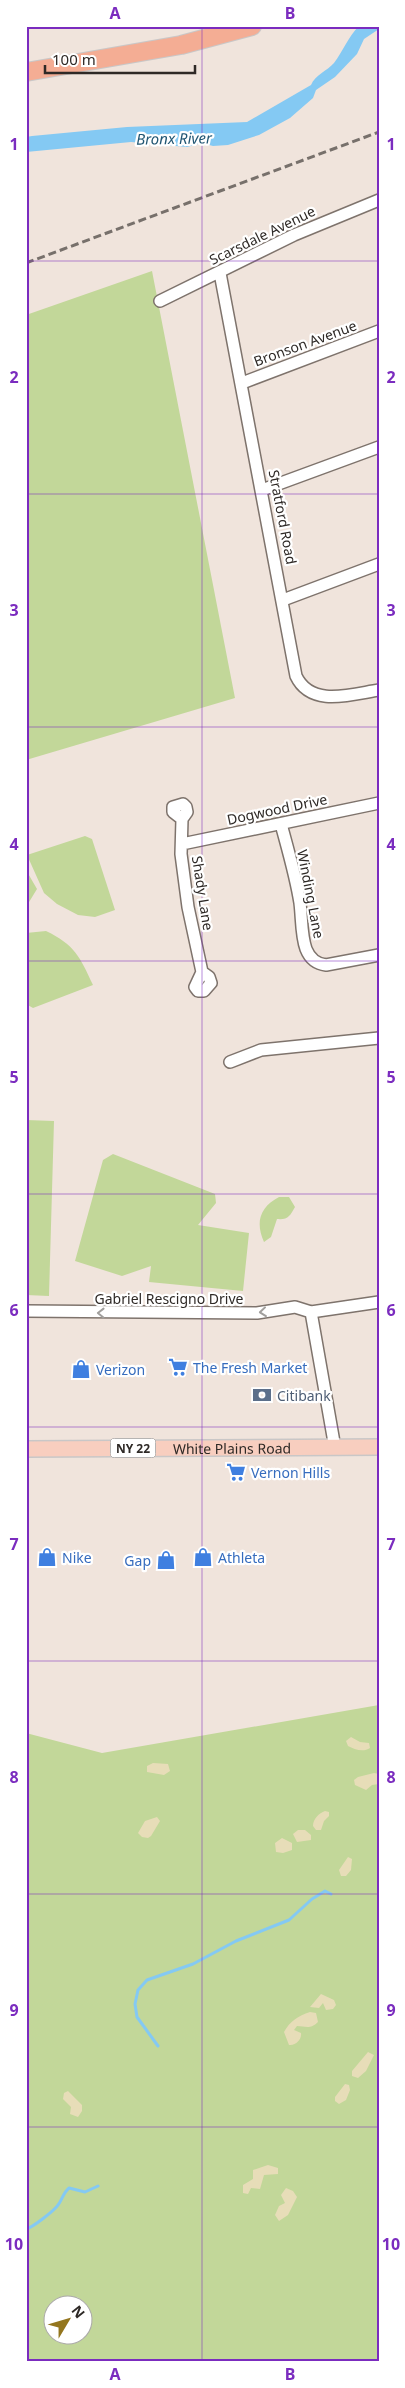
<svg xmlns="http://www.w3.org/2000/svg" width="405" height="2388" font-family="'Noto Sans',sans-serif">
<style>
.green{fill:#c2d799;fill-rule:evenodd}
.sand{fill:#e7ddb8}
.water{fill:#84c9f3}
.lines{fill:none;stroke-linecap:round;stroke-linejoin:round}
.stream{stroke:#84c9f3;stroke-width:3}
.minor-casing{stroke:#7e736c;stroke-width:14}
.major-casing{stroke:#c9c7c7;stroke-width:18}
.highway-casing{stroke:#c9c7c7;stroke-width:20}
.minor{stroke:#fff;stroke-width:11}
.major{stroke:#f8cebf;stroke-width:15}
.highway{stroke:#f4ad94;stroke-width:18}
.rail{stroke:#77706b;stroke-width:3;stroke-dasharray:8 4;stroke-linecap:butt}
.oneway{stroke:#a19f9d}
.grid{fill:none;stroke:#7b2cbf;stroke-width:1;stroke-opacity:0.55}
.labels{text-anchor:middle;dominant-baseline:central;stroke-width:4.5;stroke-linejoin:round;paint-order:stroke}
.shield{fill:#fff;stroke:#6d6967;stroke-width:1}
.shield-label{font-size:12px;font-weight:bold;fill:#2e2926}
.street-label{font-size:14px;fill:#2e2926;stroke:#fff}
.shop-label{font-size:14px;fill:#366cbe;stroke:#fff;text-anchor:start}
.service-label{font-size:14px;fill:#4e5e75;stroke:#fff;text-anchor:start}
.water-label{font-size:15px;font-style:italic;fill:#215673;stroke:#fff}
.neatline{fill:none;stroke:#7b2cbf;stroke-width:2}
.grid-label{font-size:16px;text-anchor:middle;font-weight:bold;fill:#7b2cbf}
</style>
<rect width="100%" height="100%" fill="#f0e4dc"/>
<!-- green -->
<path class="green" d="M152,271L235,698L26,760V315Z
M85,836L92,839L115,910L95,917L78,915L57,904L44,893L27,855Z
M26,870L37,889L26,907Z
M46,931C75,945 80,957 93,985L33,1008L26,1004V933Z
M26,1120L54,1121L49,1296L26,1295Z
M113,1154L215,1194L216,1203L198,1225L249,1233L243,1291L149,1282L151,1266L122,1276L75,1261L103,1160Z
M279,1197H289L295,1207C290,1216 288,1220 277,1219L271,1237L264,1242C255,1222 260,1207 279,1197Z
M379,1705V2362H26V1733L102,1753ZM52,2306H82V2336H52Z"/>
<!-- sand -->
<path class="sand" d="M351,1737L360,1742L369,1743L370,1748C363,1753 354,1749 348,1746L346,1741Z
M153,1763L168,1764L170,1771L164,1775L147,1772V1766Z
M374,1773L379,1774V1784L372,1785L366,1790L355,1785L354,1780L358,1777Z
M325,1811L329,1812V1816L324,1821L321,1830H316L313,1826C313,1819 319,1813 325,1811Z
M157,1817L160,1821L151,1836L148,1838L142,1837L138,1833L145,1821Z
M305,1830L311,1835V1840L297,1842L293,1834L298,1830Z
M282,1838L292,1843V1850L283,1853L276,1852L275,1843Z
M348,1857L352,1859L351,1870L346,1876H341L339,1870Z
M321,1994L334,2000L336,2005L333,2009L326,2010L323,2003L319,2008L310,2007Z
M310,2012L316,2013L318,2022C310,2030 305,2026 297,2026L294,2030L301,2033C302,2039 296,2046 289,2045L284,2032C290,2021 298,2016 310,2012Z
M368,2052L374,2055L366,2071L358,2078L352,2076V2071Z
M345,2084L349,2085L350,2090L346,2100L339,2104L335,2101V2097Z
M68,2091L82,2105V2111L78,2117L70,2114L71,2107L63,2099L64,2093Z
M268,2165L278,2168V2174L264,2175L260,2189L251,2188L248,2194L243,2193V2185L253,2179V2170Z
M286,2188L293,2191L297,2197L288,2215L279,2221L275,2215L279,2206L285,2203L281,2195Z"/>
<!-- water -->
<path class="water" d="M359,26H379V29L364,39L357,54L335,77L316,90L313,98L290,118L259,135L228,145L213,146L202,143L187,147L131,142L26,152V137L32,136L127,127L247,122L311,85C315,75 327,71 334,63C343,51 348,37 359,26Z"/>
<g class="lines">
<!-- stream -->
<path class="stream" d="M158,2046L137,2017L135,2004L138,1990L147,1980L193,1964L236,1941L289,1920L312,1899L325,1891L331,1894
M26,2229C32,2228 55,2210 58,2205C62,2200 63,2193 69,2188L85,2192L98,2186"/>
<!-- minor casing -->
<g class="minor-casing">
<path id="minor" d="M220,273L296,676C311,708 352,694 379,690
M160,301L294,235L379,200
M242,383L379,331
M262,490L379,447
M283,600L379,564
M182,819L173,812V807L183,804L186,807L187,812L182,819L181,854L188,907L202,972L195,987L198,991H204L211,983L209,977L202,972
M281,824C288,850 296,877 300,903C302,919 301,935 306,949C310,959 317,964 326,965L379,955
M182,844L379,803
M230,1062L261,1050L379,1038
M26,1311L257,1313L295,1307L311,1312L379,1302
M311,1312L335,1448"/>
</g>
<!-- major casing -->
<g class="major-casing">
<g id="major">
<path id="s1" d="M26,1449L379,1447"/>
</g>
</g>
<!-- highway casing -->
<g class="highway-casing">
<path id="highway" d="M26,72L181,45L252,26"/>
</g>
<!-- minor -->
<use href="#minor" class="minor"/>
<!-- major -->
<use href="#major" class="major"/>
<!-- highway -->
<use href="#highway" class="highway"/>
<!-- rail -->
<path class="rail" d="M26,263L379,132"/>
</g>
<!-- one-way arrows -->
<defs><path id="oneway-chevron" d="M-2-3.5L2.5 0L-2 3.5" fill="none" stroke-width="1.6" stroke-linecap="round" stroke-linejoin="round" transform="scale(1.25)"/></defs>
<g class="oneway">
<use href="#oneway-chevron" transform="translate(263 1312) rotate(174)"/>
<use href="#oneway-chevron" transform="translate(101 1313) rotate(-179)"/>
</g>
<!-- grid -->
<path class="grid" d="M202,26V2362M26,261H379M26,494H379M26,727H379M26,961H379M26,1194H379M26,1427H379M26,1661H379M26,1894H379M26,2127H379"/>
<!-- icons -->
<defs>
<g id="supermarket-bare" transform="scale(1.5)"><path d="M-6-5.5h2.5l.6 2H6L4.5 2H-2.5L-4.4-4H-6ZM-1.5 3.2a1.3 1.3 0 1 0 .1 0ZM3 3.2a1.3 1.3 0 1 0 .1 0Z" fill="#3f7fe0" stroke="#fff" stroke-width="2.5" paint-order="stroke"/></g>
<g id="shop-bare" transform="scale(1.5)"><path d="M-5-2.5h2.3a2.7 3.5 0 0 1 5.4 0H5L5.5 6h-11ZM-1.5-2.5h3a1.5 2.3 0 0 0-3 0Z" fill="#3f7fe0" stroke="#fff" stroke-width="2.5" paint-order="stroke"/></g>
<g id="bank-bare" transform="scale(1.5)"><path d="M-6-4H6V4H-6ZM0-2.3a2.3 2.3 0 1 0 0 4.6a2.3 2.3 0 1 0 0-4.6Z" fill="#5c6f8a" stroke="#fff" stroke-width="2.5" paint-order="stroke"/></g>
</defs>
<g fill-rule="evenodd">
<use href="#supermarket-bare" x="178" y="1367"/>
<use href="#shop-bare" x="81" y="1369"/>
<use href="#bank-bare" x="262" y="1395"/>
<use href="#supermarket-bare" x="236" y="1472"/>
<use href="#shop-bare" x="47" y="1557"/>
<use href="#shop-bare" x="203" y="1557"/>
<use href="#shop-bare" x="166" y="1560"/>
</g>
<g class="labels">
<!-- shield labels -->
<rect class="shield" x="110.5" y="1438.5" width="45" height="19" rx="4"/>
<g class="shield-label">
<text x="133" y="1448">NY 22</text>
</g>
<!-- street labels -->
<g class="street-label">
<text transform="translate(262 235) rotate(-26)">Scarsdale Avenue</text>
<text transform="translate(305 343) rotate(-20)">Bronson Avenue</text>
<text transform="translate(283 517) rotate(79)">Stratford Road</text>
<text transform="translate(277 809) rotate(-12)">Dogwood Drive</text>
<text transform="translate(203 893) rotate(81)">Shady Lane</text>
<text transform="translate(311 894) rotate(79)">Winding Lane</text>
<text x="169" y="1298">Gabriel Rescigno Drive</text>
<text stroke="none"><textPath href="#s1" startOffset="206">White Plains Road</textPath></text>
</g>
<!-- shop labels -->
<g class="shop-label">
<text x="193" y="1367">The Fresh Market</text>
<text x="96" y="1369">Verizon</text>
<text x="251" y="1472">Vernon Hills</text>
<text x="62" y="1557">Nike</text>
<text x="218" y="1557">Athleta</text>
<text x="151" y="1560" text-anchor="end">Gap</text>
</g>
<!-- service labels -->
<g class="service-label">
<text x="277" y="1395">Citibank</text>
</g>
<!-- water labels -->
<g class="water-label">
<text transform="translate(174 138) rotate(-1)">Bronx River</text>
</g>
</g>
<!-- border -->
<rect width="405" height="2388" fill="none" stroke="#ffffff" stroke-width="55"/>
<!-- north arrow -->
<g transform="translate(68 2320) rotate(52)"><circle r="24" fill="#ffffff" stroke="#aba9a8"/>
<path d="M0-4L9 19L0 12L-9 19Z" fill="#94761e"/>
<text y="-8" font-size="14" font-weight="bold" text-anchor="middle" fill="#2e2926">N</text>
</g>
<!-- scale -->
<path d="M45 65v8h150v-8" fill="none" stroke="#2e2926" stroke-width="2.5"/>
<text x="52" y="65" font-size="15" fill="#2e2926" stroke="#ffffff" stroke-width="4" paint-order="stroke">100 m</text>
<rect x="28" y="28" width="350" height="2332" class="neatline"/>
<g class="grid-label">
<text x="115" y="19">A</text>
<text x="290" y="19">B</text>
<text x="14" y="150">1</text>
<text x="391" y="150">1</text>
<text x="14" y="383">2</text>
<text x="391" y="383">2</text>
<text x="14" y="616">3</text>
<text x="391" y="616">3</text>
<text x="14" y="850">4</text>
<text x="391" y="850">4</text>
<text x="14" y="1083">5</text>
<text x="391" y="1083">5</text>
<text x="14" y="1316">6</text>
<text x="391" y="1316">6</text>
<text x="14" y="1550">7</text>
<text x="391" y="1550">7</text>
<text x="14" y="1783">8</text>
<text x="391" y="1783">8</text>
<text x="14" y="2016">9</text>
<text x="391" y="2016">9</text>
<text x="14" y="2250">10</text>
<text x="391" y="2250">10</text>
<text x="115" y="2380">A</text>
<text x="290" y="2380">B</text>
</g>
</svg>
